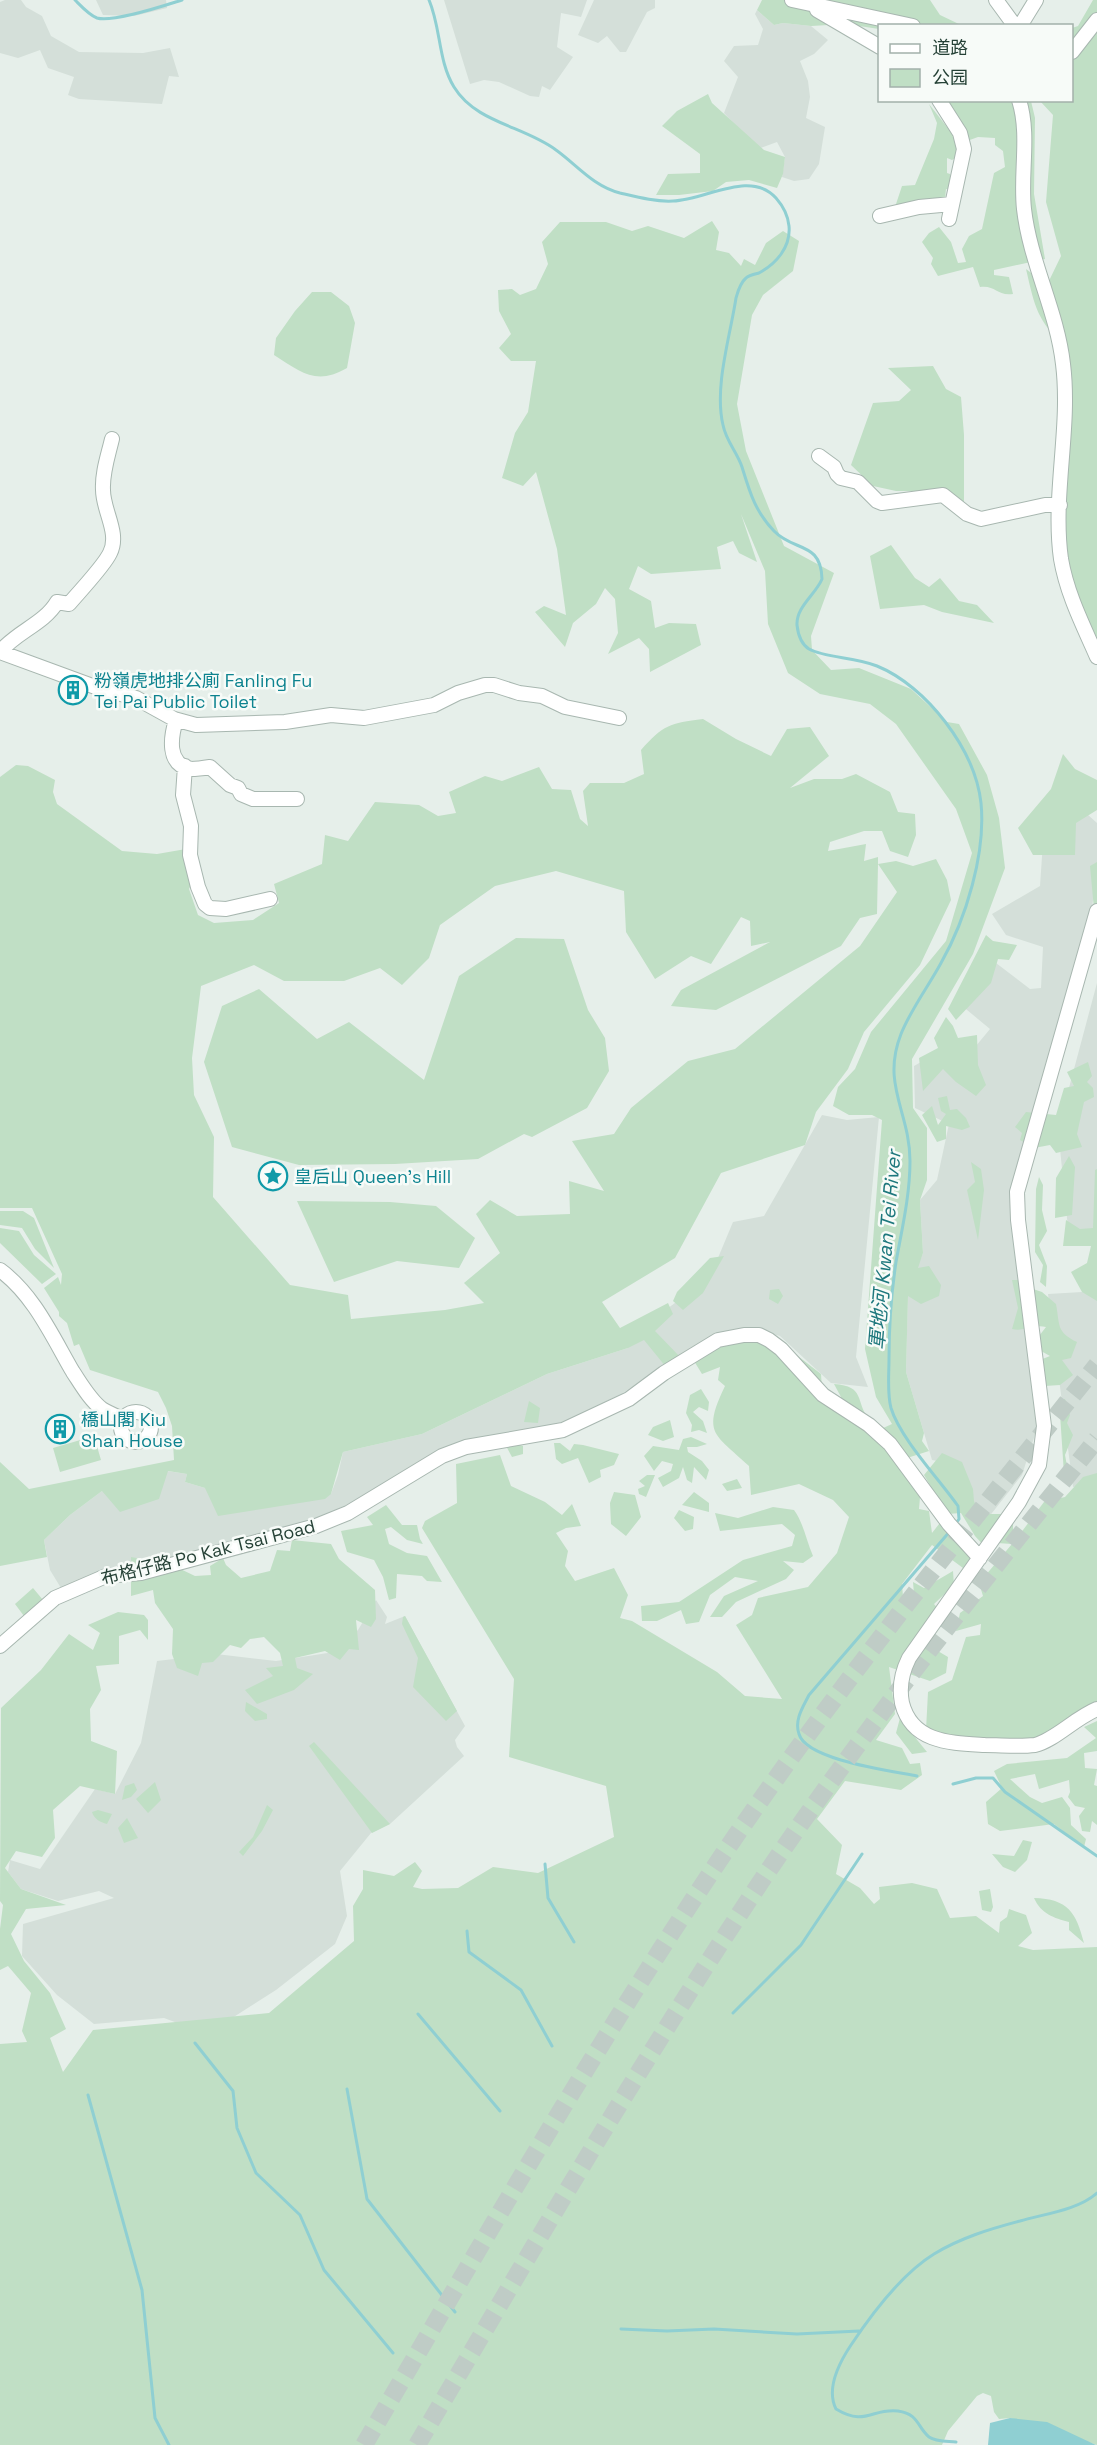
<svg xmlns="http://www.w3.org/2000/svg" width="1097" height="2445" font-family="'Space Grotesk','Noto Sans SC',sans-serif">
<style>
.built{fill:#d4dfd9}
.green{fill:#c0dfc5;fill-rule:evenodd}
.water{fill:#8fcfd2}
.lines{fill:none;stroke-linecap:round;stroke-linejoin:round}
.stream{stroke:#8fcfd2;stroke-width:3}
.highway-tunnel{stroke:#bfccc6;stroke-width:18;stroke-dasharray:18 9;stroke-linecap:butt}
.minor-casing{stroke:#a8b7b0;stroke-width:16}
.minor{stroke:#fff;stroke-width:14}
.labels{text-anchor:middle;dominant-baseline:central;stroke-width:5;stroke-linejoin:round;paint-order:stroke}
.culture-label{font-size:18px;fill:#0d838f;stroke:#f7fbf8;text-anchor:start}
.street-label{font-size:18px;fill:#254136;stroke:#f7fbf8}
.water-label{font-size:20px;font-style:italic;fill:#1e787d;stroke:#f7fbf8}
</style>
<rect width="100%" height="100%" fill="#e6efea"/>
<!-- built -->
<path class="built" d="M5,0H21L26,7L42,16L51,36L79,52L143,53L170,48L179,77L169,76L162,104L79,99L68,95L74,77L48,68L40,50L18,58L0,53V2Z
M96,0H166L167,8L134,16L103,15Z
M444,0H587L581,17L561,13L557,47L573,57L550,90L542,86L539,97L530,96L499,82L484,80L470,84Z
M594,0H655V8L647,12L626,52H620L607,36L598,43L578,35Z
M757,10L774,25L783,23L811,26L828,40L814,54L800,61L808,81L810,97L806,118L825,127L819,164L809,179L794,181L782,177L785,157L777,142L758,149L724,113L738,77L724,61L734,46L758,45L763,29L755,14Z
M1077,805L1097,823V872L1094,894L1089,926L1011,1203L1040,1419L1022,1475L977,1532L953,1464L932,1460L906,1372L908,1291L923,1253L920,1200L937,1180L949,1124L915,1108L914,1066L935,1054L966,1058L990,1029L955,1000L996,963L1030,989L1041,988L1043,947L1006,935L992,914L1040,886L1044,827Z
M1097,983V1237L1069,1238L1058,1129Z
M822,1115L847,1120L879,1117L856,1357L868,1387L831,1383L780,1336L755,1329L708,1339L621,1394L567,1421L436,1453L385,1486L319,1518L61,1588L50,1570L44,1540L70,1515L102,1491L167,1471L187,1474L185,1482L205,1488L331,1494L338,1475L343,1452L422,1434L547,1374L628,1348L625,1340L710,1277L733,1222L764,1216Z
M1082,1292L1097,1294V1483L1073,1487L1048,1294Z
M376,1600L387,1617L385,1624L405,1616L465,1726L455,1740L457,1747L464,1756L390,1824L371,1833L340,1871L347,1916L335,1944L276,1990L207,2034L164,2018L94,2024L57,1995L22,1956L23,1924L114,1898L99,1891L58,1901L21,1889L8,1872L10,1860L40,1869L95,1789L115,1794L141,1743L157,1661L216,1654L276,1661L334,1652L358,1630Z"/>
<!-- green -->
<path class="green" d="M762,0H930L940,15L961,25L880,26L879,29L846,24L811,26L783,23L774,25L757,10Z
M1093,0H1097V638L1066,578L1065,512L1070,444L1066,348C1037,320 1035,308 1026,269L1047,285L1061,256L1046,202L1053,115L1040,101L1072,100V28L1078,26Z
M708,94L712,103L764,150L785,157L783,174L777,188L749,180L726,182L713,191L679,195H656L668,174L700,173V154L662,126L677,111Z
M947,101H1031L1035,118L1034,194L1045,259L994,270V275L1009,277L1013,294C996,296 996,285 980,287L973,267L938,276L931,264L933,258L922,242L929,233L939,227L951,242L958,263L966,262L962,249L969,236L982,229L994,173L1005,167L1003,151L995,145V138L978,137L967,141Z
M929,104L961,145L960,155L952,160L947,158V173L950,174L953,184L950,190L946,189L945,199L894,210L902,186L915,185L934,139L937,123Z
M712,221L719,232L716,250L729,253L741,266L744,259L755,265L766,243L783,231L799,241L793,271L763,295L752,315L737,404L746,451L784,546L834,573L811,636L812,650L831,670L859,668L911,689L947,722L959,724L987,775L999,818L1005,868L973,954L912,1059L913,1108L927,1128V1180L920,1200L923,1253L918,1268L929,1266L941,1285L939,1296L921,1304L908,1296L906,1372L924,1433L922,1441L929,1451L907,1458L921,1486L919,1509L929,1511L932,1533L943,1519L972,1556L963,1568L932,1545L902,1584L903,1597L915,1606L913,1582L924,1588L953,1571L954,1585L934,1604L946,1618L926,1644L948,1657L946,1673L930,1681L889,1667L895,1714L876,1740L902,1748L910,1764L920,1763L922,1775L901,1790L845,1781L817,1819L842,1845L836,1874L860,1888L874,1904L880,1899L879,1887L912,1883L937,1889L950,1918L976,1916L999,1933L1000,1922L1007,1917L1009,1909L1026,1915L1032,1933L1018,1946L1033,1950L1097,1947V2445L1010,2418L999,2419L994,2412L991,2396L983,2393L977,2396L948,2431L942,2445H0V2044L27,2042L22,2031L31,1993L8,1966L0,1970V1929L3,1905L0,1901L1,1708L41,1670L69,1634L93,1650L100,1633L88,1625L118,1612L144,1615L148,1620V1640L140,1630L119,1636V1664L96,1666L101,1690L90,1709L91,1741L117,1751L115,1794L80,1786L53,1810L55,1838L42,1857L16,1851L5,1868L21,1889L66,1905L26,1909L11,1934L24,1961L50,1993L66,2029L50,2038L63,2072L93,2030L269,2013L354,1941L353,1906L363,1889V1870L394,1876L415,1862L422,1871L413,1887L422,1889L458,1888L493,1867L538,1873L614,1837L606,1786L509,1757L514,1679L422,1528L425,1521L457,1503L456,1464L500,1455L511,1486L545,1502L562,1515L572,1504L581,1526L566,1528L556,1533L568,1551L565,1566L575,1581L614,1568L628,1595L620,1618L632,1621L717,1672L745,1696L782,1699L736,1625L752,1615L758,1598L808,1587L837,1553L849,1517L833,1500L799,1484L751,1495L749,1466C714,1433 702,1434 725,1386L718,1380L720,1367L702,1374L694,1361L712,1338L776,1339L821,1374L823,1403L841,1397L834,1384C866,1386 855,1402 869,1419C872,1423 877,1426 881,1429L892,1424L876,1397L865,1349L882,1120L872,1115H849L833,1106L838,1087L855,1069L871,1032L946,941L972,853L956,809L896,724L870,704L820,694L788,673L768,624L765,571L741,514L757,562L739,553L733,541L717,547L721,569L651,574L638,566L629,589L651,601L655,628L669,623L696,624L701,645L650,672L649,649L639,638L608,654L618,633L615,599L605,588L596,604L573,623L565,647L535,612L544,606L566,615L557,549L536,472L523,486L502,478L515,433L528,412L536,361H511L499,348L511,334L499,311L498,290L512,289L520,295L536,289L548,264L542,242L560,222H606L632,231L648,226L684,238Z
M312,292H331L349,306L355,323L347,368C316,386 301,372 274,355L276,338L295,311Z
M933,366L946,389L961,397L964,435V504L942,491H896L873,486L851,465L873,403L899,401L911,390L888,368Z
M891,545L915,578L929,587L940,578L959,601L977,605L994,623L942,612L924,605L880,609L870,556Z
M703,719L736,739L771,756L787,729L810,727L829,756L790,788L814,779H842L856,774L890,792L898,812L915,814L916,835L908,857L890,851L882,831H864L830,842L828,851L866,844L864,861L878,857V864L896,861L913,866L936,859L947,880L951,900L920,965L864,1032L848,1069L816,1112L805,1145L721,1173L675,1258L602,1302L620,1328L668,1303L673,1314L655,1331L683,1360L666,1367L644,1340L628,1348L547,1374L422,1434L343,1452L331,1494L325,1499L218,1516L205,1488L185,1482L187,1474L168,1471L159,1499L120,1512L102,1491L70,1515L44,1540L47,1557L0,1566V1462L29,1489L174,1460L172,1426L166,1408L158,1392L90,1370L79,1344L74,1346L67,1323L59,1316V1312L44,1288L58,1277L61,1285L62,1274L32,1208H0V777L16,765L28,766L55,780L53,792L57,804L122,851L157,854L186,849L196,874L189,889L198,915L214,923L253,920L279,903L274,884L322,864L325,835L348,841L375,802L419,805L438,816L456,813L449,792L485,776L502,781L539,767L552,789L571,790L580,819L588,826L583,791L590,783H624L644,774L641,750C663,725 670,723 703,719ZM878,864L897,892L860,946L735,1049L688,1061L631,1108L614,1134L572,1141L604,1191L569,1181L570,1214L517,1216L490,1200L476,1214L500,1253L464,1283L484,1303L445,1310L351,1319L348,1295L290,1285L213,1197L214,1137L194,1095L192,1058L201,986L254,965L284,981H344L380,968L402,985L429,958L440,925L495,886L556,871L624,891L626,932L655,979L691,956L711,964L741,917L750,921L751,946L770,942L681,990L671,1006L716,1010L841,946L860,918L877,914Z
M1063,754L1075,769L1097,780V810L1076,823L1075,855H1033L1018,828L1051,789Z
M1097,862V914L1095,920L1090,866Z
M986,935L993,941L1017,945L1009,960L998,959L991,983L956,1020L948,1009Z
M516,938L564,939L588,1010L605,1038L609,1071L587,1108L532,1137L524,1134L478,1159L395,1164L299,1165L232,1147L204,1062L222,1006L259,989L317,1039L349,1022L424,1080L459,976Z
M946,1017L953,1026L958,1038L977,1035L978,1065L986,1085L976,1096L956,1082L943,1069L923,1091L919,1058L938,1048L934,1038Z
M1088,1062L1092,1076L1087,1082L1093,1088L1094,1097L1084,1102L1077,1134L1082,1147L1056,1153L1050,1145L1034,1148L1020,1140L1022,1133L1015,1127L1026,1112L1056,1115L1064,1088L1074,1086L1067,1072Z
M947,1096L950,1110L957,1109L966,1118L970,1127L962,1130L946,1126V1139L937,1142L922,1115L932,1106L938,1125L946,1114L941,1111L938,1098Z
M1069,1156L1075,1167L1072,1215L1055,1218L1056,1178Z
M971,1162L981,1169L984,1190L978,1240L967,1190L975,1182Z
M1097,1169V1301L1082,1292L1071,1272L1087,1263L1091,1246H1063L1066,1220L1080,1229L1093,1228L1095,1170Z
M1039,1177L1043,1185L1042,1210L1047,1231L1039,1245L1047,1266L1046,1287L1040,1282L1043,1265L1035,1252L1036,1189Z
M297,1201L390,1202L436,1206L475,1238L459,1268L397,1261L334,1282Z
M0,1211H23L34,1218L54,1268L35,1249L22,1228L0,1225Z
M0,1228L19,1231L34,1255L56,1274L42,1284L0,1243Z
M724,1256L703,1293L683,1310L673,1301L677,1292L710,1258Z
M1012,1280H1028L1030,1288L1042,1292L1056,1304C1060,1325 1056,1332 1077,1342L1071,1358L1062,1360L1073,1375L1060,1385L1045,1386L1040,1360L1050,1356L1041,1351L1039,1336L1046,1327C1033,1324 1024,1332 1012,1329L1018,1308Z
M779,1289L783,1296L778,1304L769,1299L770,1290Z
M701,1389L709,1402L708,1411L699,1407L693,1412L703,1421L707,1433L699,1430L691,1432L692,1425L686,1413L690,1395Z
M1059,1399H1065L1070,1415L1067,1423L1073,1435L1065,1455L1067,1466L1064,1474Z
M529,1401L540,1408L538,1423L524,1422Z
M670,1420L674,1437L663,1441L648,1435L653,1427Z
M94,1436L101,1460L60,1472L53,1448Z
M691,1437L707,1444L697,1447H687L688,1452L702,1461L709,1470L706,1480L694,1467L692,1483L687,1480L683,1467L679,1478L663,1487L658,1478L671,1471L673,1464L662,1461L654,1471L644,1456L653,1446L679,1450L683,1439Z
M554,1443H560L570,1451L574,1444L583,1445L619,1454L614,1465L600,1470L601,1477L589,1483L578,1458L562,1464L556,1459Z
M515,1444L523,1446V1454L512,1457L506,1446Z
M942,1453L962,1462L973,1489L974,1501L982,1521L985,1514H1004L1043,1460L1047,1461L1026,1505L1013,1519V1531L1017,1538L1044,1502L1065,1497L1083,1477L1097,1473V1713L1031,1746L946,1739L926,1730L928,1692L952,1680L966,1637L980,1635L981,1624L956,1631L960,1613L983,1596L979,1583L1012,1544L997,1543L986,1548L975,1536L961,1513L947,1514L924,1475Z
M647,1475H655L646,1497L639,1494L638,1489L645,1486L639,1481Z
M737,1479L742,1488L727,1491L722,1484Z
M614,1492L635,1495L641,1517L626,1536L611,1524L610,1503Z
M694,1492L709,1503V1512L682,1505Z
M386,1505L402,1525H417L420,1539L423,1544L407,1540L391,1527L385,1529L389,1544L407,1553L427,1556L442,1582L427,1581L422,1576L397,1574L396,1598L389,1600L383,1577L374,1560L347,1552L341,1531L373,1525L367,1517Z
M773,1507L794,1510C804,1524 806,1540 813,1556L803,1563L783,1561L794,1570L786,1579L736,1602L722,1617H710L724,1596L758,1581L735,1577L710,1595L699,1622L686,1624L681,1610L657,1621H642L641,1606L679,1602L743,1560L792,1546L795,1535L782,1524L720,1531L715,1513L738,1518Z
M679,1510L694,1517L693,1529L685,1531L674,1518Z
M292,1540L331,1544L339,1559L375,1590L376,1619L371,1627L356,1620L359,1650L349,1649L340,1660L325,1651L295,1658L297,1668L313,1674L294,1690L257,1704L245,1690L273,1676L266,1668L283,1666L280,1653L264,1637L250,1639L241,1648L230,1645L213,1662L202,1663L198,1676L177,1668L172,1654L173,1629L155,1603L153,1590L131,1596V1557L170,1564L195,1576L211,1575L210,1566L223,1558L226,1565L241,1578L270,1571L277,1550L290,1551Z
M33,1588L43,1600L24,1616L15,1604Z
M405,1616L457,1711L446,1721L413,1687L418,1658L402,1624L403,1617Z
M246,1702L267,1714V1719L255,1721L245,1711Z
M904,1703L914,1736L927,1752L912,1754L896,1733Z
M1097,1721V1751L1084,1753L1085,1768L1097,1769L1094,1785L1097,1786V1825L1092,1821L1090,1832L1082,1831L1079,1816L1085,1808L1075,1806L1068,1797L1070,1792L1069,1780L1039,1789L1035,1774L1010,1779L1030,1797L1042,1803L1062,1797L1070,1808L1071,1825L1086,1839L1084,1847L1054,1824L1000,1831L988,1824L986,1802L1002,1788L994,1771L1007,1764L1067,1758L1096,1738L1084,1727Z
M314,1742L390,1824L372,1833L309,1746Z
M155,1782L161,1800L148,1813L136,1799Z
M134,1783L137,1790L131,1797L122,1800L125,1786Z
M267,1805L273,1810L262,1831L243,1856L239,1852L253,1837Z
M98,1810L112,1814L107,1824C100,1822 94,1819 92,1812Z
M127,1818L138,1838L124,1843L118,1828Z
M1023,1840L1032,1842L1027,1860L1015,1872L1003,1867L992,1854L1014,1856Z
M990,1889L993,1907L991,1912L982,1910L979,1891Z
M1034,1898C1068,1899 1076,1912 1084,1943L1069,1930V1922C1054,1918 1041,1914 1034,1898Z"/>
<!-- water -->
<path class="water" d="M1010,2418L1047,2422L1096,2445H988L990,2423Z"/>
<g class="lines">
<!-- stream -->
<path class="stream" d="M75,0C81,6 89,15 97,18C113,23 166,5 182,0
M429,0C441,28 438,61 454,87C476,123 524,126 556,150C577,165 593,186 620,193C637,197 656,202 673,201C706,200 750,169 776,198C783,206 788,215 789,226C791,247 776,264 759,273C755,274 749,275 746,278C740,283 738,291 736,298C730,337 714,387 723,425C726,441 737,452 742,467C750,493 755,511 774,531C794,552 821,541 822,579C816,594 796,607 797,625C798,634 801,644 809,649C825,658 856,657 877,666C926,686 975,749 981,803C986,853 966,919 941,963C928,987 911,1009 901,1034C881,1085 910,1112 910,1161C910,1195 902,1229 896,1262C891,1295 889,1327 889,1359C889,1375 887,1393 891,1408C900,1438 939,1479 958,1506L959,1519L955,1525
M917,1776C892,1771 806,1760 799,1734C794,1720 803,1707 809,1695L951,1530
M953,1784L976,1778H993L1005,1792L1097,1856
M545,1864L548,1898L574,1942
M467,1931L469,1952L521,1990L552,2046
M733,2013L801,1945L862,1854
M418,2014L500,2111
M195,2043L233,2091L237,2128L256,2173L300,2215L324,2270L393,2353
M347,2089L367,2199L455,2312
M88,2095L142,2290L155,2418L169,2445
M621,2329L667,2331L714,2329L797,2334L859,2331
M956,2442C948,2441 936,2442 929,2437C917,2427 919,2414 898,2411C871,2408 866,2427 836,2409C826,2389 839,2363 851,2345C871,2315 903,2273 934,2254C960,2238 990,2229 1020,2221C1044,2214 1078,2210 1097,2193"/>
<!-- highway-tunnel -->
<path class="highway-tunnel" d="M364,2445C480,2247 594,2047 722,1856C838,1685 968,1526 1097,1365
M417,2445C530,2253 641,2061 764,1877C867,1725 982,1582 1097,1439"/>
<!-- minor casing -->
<g class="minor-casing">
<path id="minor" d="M792,0L913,26
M996,0L1015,26
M817,10L880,47
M1020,26L1036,0
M1072,52L1097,20
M939,100L960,133L964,149L949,219
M1019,100C1030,135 1020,173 1024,209C1030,262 1057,311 1063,364C1071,428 1052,495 1061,559C1067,594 1083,625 1097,657
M880,216L919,207L952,204
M819,456L834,467L837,474L841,478L858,482L877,501L882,503L943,495L967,514L981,519L1045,505H1060
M0,652L98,688L136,698L174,719L196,725L285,722L331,715L364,718L434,705L458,693L485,685H494L519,693L542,696L565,707L619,718
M0,652C16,632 44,624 57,602L69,604C79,592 104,566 110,553C120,533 103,511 103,490C102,473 108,456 112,439
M176,720C171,736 166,765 191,769C196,769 204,768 210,767L230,785L238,788L241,794L253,799H297
M185,766L183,795L191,826L190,855L198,887L205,904L210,908L226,909L270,899
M1097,911L1017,1192L1018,1220L1044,1426L1039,1465L1019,1502L909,1658C902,1672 899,1688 902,1703C912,1743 951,1743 985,1745C1001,1745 1018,1747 1035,1745C1055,1740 1075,1718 1097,1709
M0,1270C34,1295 52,1336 73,1372C81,1384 90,1400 102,1409C108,1413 116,1416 123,1419
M121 1427a15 15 0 1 1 30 0a15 15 0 1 1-30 0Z
M0,1646L55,1598L106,1576L141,1573L316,1526L348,1513L442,1456L466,1447L563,1430L629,1399L664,1373L718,1340L744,1335H759L769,1340L781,1349L823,1395L869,1425L890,1444L949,1524L980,1558"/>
</g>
<!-- minor -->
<use href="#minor" class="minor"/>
</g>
<!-- icons -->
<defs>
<g id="building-ring" transform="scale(1.5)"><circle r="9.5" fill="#f7fbf8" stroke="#0f9aa8" stroke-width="1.5"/><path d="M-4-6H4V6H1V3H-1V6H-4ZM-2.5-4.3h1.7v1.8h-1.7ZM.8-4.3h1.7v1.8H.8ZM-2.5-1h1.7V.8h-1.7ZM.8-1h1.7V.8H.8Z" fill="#0f9aa8"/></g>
<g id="sight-ring" transform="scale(1.5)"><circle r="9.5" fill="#f7fbf8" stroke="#0f9aa8" stroke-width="1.5"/><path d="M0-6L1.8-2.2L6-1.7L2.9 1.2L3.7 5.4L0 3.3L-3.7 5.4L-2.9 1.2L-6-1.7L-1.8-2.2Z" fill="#0f9aa8"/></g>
</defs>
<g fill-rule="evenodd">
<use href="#building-ring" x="73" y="690"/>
<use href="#sight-ring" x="273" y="1176"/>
<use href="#building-ring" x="60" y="1429"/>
</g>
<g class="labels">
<!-- culture labels -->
<g class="culture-label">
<text x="94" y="680">粉嶺虎地排公廁 Fanling Fu<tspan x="94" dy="21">Tei Pai Public Toilet</tspan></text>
<text x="294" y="1176">皇后山 Queen's Hill</text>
<text x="81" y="1419">橋山閣 Kiu<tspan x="81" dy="21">Shan House</tspan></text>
</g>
<!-- street labels -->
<g class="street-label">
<text transform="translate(208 1552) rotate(-14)">布格仔路 Po Kak Tsai Road</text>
</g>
<!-- water labels -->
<g class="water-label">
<text transform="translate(885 1250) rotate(-85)">軍地河 Kwan Tei River</text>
</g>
</g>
<!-- legend -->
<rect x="878" y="24" width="195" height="78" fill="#f7fbf8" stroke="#a3b1aa" stroke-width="1.5"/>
<rect x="890" y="44" width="30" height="9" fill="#ffffff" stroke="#a3b1aa" stroke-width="1.5"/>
<text x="932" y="54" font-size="18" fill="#254136">道路</text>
<rect x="890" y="69" width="30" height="18" fill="#c0dfc5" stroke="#a3b1aa" stroke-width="1.5"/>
<text x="932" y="84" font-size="18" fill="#254136">公园</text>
</svg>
